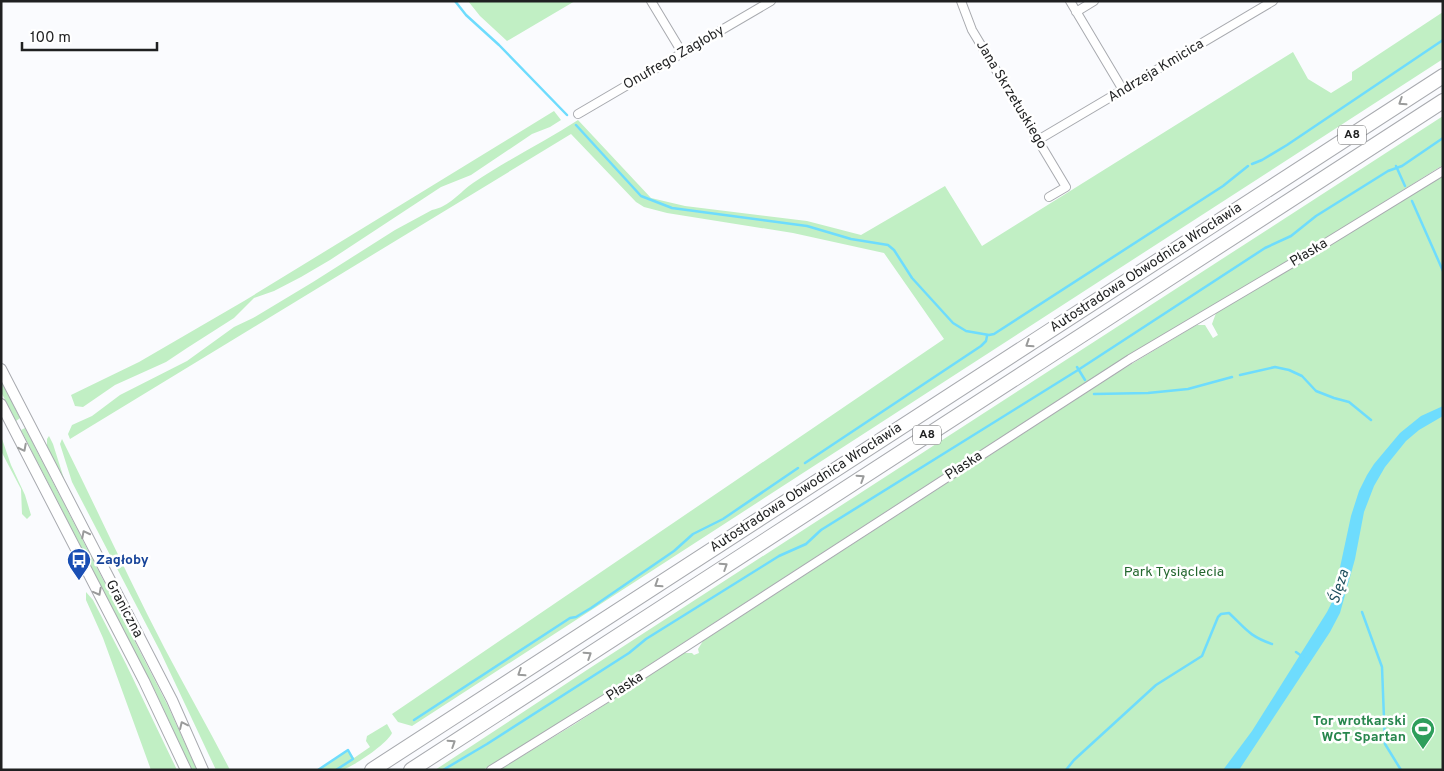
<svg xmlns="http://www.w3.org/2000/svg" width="1444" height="771" font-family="Overpass,sans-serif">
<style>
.green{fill:#c1efc4}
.water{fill:#6edcfd}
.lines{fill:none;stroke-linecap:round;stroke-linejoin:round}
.stream{stroke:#6edcfd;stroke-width:2.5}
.minor-casing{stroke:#a8aaaf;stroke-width:10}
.secondary-casing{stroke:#a8aaaf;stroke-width:12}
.motorway-casing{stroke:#a8aaaf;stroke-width:16}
.minor{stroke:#fff;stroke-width:8}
.secondary{stroke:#fff;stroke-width:10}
.motorway{stroke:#fff;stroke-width:14}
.oneway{stroke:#9a9b9b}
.labels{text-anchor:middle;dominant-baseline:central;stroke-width:5;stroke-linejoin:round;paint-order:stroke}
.shield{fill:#fff;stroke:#626364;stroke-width:1}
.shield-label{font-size:12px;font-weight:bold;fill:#1f2021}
.street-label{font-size:14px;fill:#1f2021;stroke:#fff}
.transit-label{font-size:14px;font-weight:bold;fill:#164399;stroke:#fff;text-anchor:start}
.park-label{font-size:14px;fill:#23672e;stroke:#fff}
.leisure-label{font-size:14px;font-weight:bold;fill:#27864d;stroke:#fff;text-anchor:end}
.water-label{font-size:15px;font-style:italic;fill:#1f4f5d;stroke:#fff}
</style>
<rect width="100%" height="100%" fill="#fafbfe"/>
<!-- green -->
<path class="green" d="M468,1H575L507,41L480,16Z
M1443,12V59L412,726L398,722L392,714L944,339L884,253L793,233L667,213L644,207L636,202L571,134L70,439L68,434L72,425L92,416L120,395L187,361L234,327L253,318L313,282L395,230L432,210C449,207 460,192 473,183C507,160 544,142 578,120L651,198L685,206L807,221L861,235L945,186L982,246L1293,52L1308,79L1331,93L1352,80V72Z
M554,111L561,120L550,127L532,134L471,175L441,187L330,260L301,277L274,291L254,298L234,318L187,348L166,362L115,385L83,407L75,406L71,395L139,362L244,301Z
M1443,116V165L1325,239L1077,388L547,731L483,770H435L593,666Z
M1443,176V770H499L575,724L684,653H692L694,655L699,653L698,649L703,641L1120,371L1193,327L1197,325H1205L1213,338L1218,335L1212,324L1216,313L1317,253Z
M1,381L20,418L16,421L1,392Z
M25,428L167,704L197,770H192L155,691L21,430Z
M1,436L11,465L25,495L31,515L27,519L22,514L21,489L1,451Z
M49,436L53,444L65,482L47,446V439Z
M62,439C97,509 129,580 165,649C186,689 209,729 230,770H216L160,651L72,482L60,444Z
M86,592L93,600L126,664L177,770H151L103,638L86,600Z
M387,724L392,733C388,743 353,767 342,770C335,771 325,770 318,770L348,750L354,758L370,747L366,741L367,736Z"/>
<!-- water -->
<path class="water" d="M1443,406V416L1419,430L1406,441L1385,467L1374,486L1364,512L1355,559L1340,613L1330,632L1239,770H1223L1252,731L1327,612L1333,600L1351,516L1359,491L1367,475L1374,464L1400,433L1421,416Z"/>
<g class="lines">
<!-- stream -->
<path class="stream" d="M455,1L466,15L499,45L567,115
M576,125L641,196L672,208L807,226L851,239L888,245L894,250L912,278L953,323L966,331L989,335L994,334L1223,186L1248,166
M1252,164L1262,160L1287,145L1443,40
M1396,166L1405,186
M1412,201L1443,271
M1077,367L1085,380
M1240,375L1275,367L1289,370L1302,376L1316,391L1334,398L1349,402L1371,420
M1094,394L1148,393L1188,389L1232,377
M805,463L981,346L986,341L987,336
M1362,612L1382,667L1385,744L1401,770
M1296,652L1303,657
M414,720L570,618L576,617L591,608L674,551L693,534L723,519L798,468
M318,770L348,750L353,759L336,770
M443,770L487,744L629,653L646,639L779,556L806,544L821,530L1078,370L1265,248L1291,236L1316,216L1388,171L1402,166L1443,138
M1066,770L1074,760L1156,685L1202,656L1218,617L1221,614L1229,613C1246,629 1249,636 1272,644"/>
<!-- minor casing -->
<g class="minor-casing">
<path id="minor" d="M651,1L683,54
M961,1L972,30L1066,187L1049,197
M1070,1L1123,90
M1076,12L1094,1
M578,114L771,1
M1038,140L1273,1
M491,770L605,699L1130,359L1316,249L1443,171"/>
</g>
<!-- secondary casing -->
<g class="secondary-casing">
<path id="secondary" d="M1,369L172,700L203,770
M1,404L144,681L186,770"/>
</g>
<!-- motorway casing -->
<g class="motorway-casing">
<path id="motorway" d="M372,770L1443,76
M411,770L1443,101"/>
</g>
<!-- minor -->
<use href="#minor" class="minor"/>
<!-- secondary -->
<use href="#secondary" class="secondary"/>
<!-- motorway -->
<use href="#motorway" class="motorway"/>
</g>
<!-- one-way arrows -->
<defs><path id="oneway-chevron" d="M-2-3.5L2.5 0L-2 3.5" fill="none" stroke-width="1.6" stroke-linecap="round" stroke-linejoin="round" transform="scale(1.25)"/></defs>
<g class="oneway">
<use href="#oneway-chevron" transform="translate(1402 102) rotate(147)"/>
<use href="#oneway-chevron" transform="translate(1029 344) rotate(147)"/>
<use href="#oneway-chevron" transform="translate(23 448) rotate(63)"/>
<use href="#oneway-chevron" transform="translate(861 478) rotate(-33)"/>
<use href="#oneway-chevron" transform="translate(85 534) rotate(-117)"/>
<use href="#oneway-chevron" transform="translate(724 566) rotate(-33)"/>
<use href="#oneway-chevron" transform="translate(658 584) rotate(147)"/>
<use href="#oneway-chevron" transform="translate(98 592) rotate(62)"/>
<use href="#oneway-chevron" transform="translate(588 655) rotate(-33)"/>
<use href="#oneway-chevron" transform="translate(521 673) rotate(147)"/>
<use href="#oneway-chevron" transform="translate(183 725) rotate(-115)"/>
<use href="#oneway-chevron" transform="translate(452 743) rotate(-33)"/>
</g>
<!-- icons -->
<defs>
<g id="bus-pin" transform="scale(1.25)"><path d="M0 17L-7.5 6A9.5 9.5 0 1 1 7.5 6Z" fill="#1a4fb4" stroke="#fff"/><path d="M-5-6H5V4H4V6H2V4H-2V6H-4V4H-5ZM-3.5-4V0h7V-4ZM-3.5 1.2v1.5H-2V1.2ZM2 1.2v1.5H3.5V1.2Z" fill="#fff"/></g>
<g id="stadium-pin" transform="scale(1.25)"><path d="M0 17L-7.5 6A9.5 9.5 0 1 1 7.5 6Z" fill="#2e9e5b" stroke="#fff"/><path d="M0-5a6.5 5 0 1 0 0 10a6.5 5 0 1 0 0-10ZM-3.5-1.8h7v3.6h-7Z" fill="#fff"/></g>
</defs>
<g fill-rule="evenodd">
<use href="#bus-pin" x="79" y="560"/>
<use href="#stadium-pin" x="1423" y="729"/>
</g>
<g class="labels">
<!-- shield labels -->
<g class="shield">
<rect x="1338" y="125.5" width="28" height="19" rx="4"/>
<rect x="913" y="425.5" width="28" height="19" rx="4"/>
</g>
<g class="shield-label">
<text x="1352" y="135">A8</text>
<text x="927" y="435">A8</text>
</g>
<!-- street labels -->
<g class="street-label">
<text transform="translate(674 58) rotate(-30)">Onufrego Zagłoby</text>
<text transform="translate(1156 71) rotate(-31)">Andrzeja Kmicica</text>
<text transform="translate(1011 95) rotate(59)">Jana Skrzetuskiego</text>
<text transform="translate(1309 253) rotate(-31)">Płaska</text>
<text transform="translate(1146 268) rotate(-33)">Autostradowa Obwodnica Wrocławia</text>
<text transform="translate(964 466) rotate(-33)">Płaska</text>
<text transform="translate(806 488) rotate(-33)">Autostradowa Obwodnica Wrocławia</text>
<text transform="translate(124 609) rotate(62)">Graniczna</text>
<text transform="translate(625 687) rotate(-33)">Płaska</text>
</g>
<!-- transit labels -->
<g class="transit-label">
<text x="96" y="560">Zagłoby</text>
</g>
<!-- park labels -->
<g class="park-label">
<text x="1174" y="572">Park Tysiąclecia</text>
</g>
<!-- leisure labels -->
<g class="leisure-label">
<text x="1406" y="721">Tor wrotkarski<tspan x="1406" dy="16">WCT Spartan</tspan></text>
</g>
<!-- water labels -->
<g class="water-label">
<text transform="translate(1340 587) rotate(-72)">Ślęza</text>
</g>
</g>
<!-- border -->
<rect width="1444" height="771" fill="none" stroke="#1f2021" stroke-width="5"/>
<!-- scale -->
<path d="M22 42v8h135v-8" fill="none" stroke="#1f2021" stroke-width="2.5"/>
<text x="30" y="42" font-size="15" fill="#1f2021" stroke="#ffffff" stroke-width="4" paint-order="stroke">100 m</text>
</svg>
